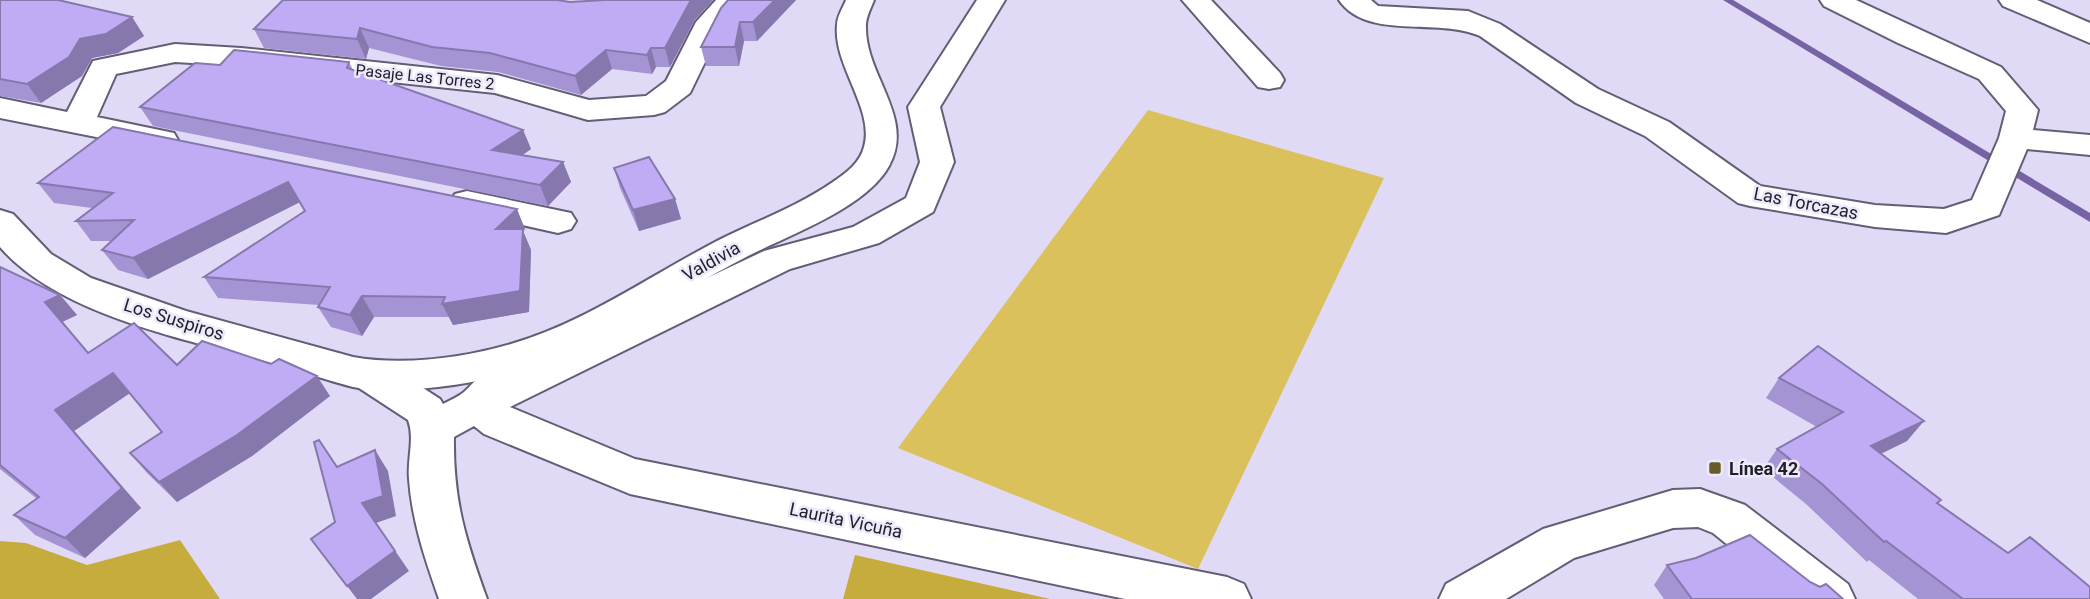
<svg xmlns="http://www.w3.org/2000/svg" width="2090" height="599" font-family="Roboto,sans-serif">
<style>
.green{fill:#dbc15c}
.forest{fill:#c6ab3d}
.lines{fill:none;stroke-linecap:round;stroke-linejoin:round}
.stream{fill:#7563a3;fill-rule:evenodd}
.street-casing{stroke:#635d76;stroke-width:4}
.secondary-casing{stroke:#635d76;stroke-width:4}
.street{fill:#fff;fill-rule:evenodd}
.secondary{fill:#fff;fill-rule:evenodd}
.wall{fill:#a494d3}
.shaded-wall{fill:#8678ac}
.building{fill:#bfacf5;stroke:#8678ac;stroke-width:2}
.poi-dot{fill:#685b28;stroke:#ede9fb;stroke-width:2.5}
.labels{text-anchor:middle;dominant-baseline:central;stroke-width:5;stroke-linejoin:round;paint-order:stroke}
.far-street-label{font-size:16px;fill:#201e28;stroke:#ede9fb}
.street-label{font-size:18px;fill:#201e28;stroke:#ede9fb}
.poi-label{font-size:18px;font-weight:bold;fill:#201e28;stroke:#ede9fb;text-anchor:start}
</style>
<rect width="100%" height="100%" fill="#e1daf7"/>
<!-- green -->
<path class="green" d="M1148,110L1384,178L1198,569L898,448Z"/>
<!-- forest -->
<path class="forest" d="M180,540L220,599H0V541L26,543L87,565Z
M855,555L1050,599H843Z"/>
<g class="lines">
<!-- stream -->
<path class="stream" d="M1723,0H1733L2090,213V222Z"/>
<!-- street casing -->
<g class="street-casing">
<path id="street" d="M716,0H746L723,25L690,93L665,112L654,115L588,120L495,93L241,66L175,62L116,74L97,117L174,133L178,140L174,147L162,150L0,118V98L67,112L93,61L175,44L241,48L497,75L589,100L646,96L666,81L696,22Z
M977,0H1005L940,107L954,162L933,212L879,243L790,269L510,407L635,459L1227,577L1244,584L1251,599H1125L630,494L484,434L474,426L454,437C453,501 466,541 487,599H439C425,559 412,521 409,479C407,459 415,439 408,420L356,386L350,375L356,364L371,360L386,364L440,399L443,404C450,400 458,397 464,392C478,379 483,367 504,374L764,251L853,227L906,198L920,162L908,107Z
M1182,0H1211L1280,73L1284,80L1280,87L1269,89L1258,87Z
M1339,0H1371L1378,6L1468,11L1500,24L1598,89L1669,122L1760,186L1875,205L1944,209L1972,200L1999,138L2006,111L1979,79L1898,43L1824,6L1820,0H1856L2001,67L2038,110L2033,130L2090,135V155L2027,149L1999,215L1946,233L1875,227L1750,206L1738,203L1645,136L1576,103L1480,36C1438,17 1367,41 1339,0Z
M1999,0H2037L2090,23V43L2003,6Z
M467,191L571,213L576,221L571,229L558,233L455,210L449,202L455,194Z
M1700,489L1745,505L1848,584L1855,599H1795L1713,533L1698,527L1673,528L1574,558L1506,599H1439L1446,584L1543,529L1673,490Z"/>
</g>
<!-- secondary casing -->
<g class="secondary-casing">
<path id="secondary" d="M846,0H874C871,8 866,17 866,25C864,75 916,117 889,166C866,208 789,235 748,256C639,312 565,373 438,387C410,390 381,393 353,387C322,379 292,368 261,360C179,338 57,313 0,247V210L13,214L51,254L91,278L186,311L353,357C403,366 463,358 511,344C584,323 648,277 715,242C754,222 797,207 833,182C846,173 860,163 864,147C875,109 833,66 837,25C837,16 843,8 846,0Z"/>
</g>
<!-- street -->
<use href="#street" class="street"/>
<!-- secondary -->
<use href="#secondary" class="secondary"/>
</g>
<!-- wall -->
<path class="wall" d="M0,0L132,17L144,36L118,53L92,58L82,76L41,103L0,96Z
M728,0H796L757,41H744L739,66H706L701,47Z
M694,21L670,67H656L652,74L612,69L581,95L498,72L441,66L369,48L366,59L264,48L254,29Z
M349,62L353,70L523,130L531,149L522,155L563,162L571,182L548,206L153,126L140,107L220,65Z
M113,127L525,229L523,231L531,250L529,312L453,325L449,317H374L362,336L331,327L318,307L319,305L218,298L204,277L305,211L300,202L148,279L118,270L102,250L112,241H91L76,221L92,208L54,203L38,183Z
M614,168L675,199L681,219L639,231L620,188Z
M0,267L60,295L77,315L62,322L88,353L177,365L330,396L252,456L177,502L147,473L130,453L162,432L130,393L74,431L141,508L85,558L35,535L14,515L37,499L0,469Z
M1779,378L1907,441L1881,454L1938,503L2008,553L2090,599H1918L1869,560L1867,562L1806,504L1763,469L1777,449L1817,427L1766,398Z
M1667,565L1810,582L1843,599H1664L1654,585Z"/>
<!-- shaded-wall -->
<path class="shaded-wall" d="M691,0H713L694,21L670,67L665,48Z
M775,0H796L757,41L753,22Z
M132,17L144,36L118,53L92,58L82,76L41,103L27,84L80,39Z
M740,22L744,41L739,66L735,47Z
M360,28L369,48L366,59L357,39Z
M651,48L656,67L652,74L647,55Z
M606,50L612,69L581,95L575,76Z
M523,130L531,149L501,170L492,150Z
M563,162L571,182L548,206L540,185Z
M288,182L300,202L148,279L133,258Z
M675,199L681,219L639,231L633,210Z
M517,209L525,229L523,231L531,250L529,312L453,325L442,304L496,229Z
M60,295L77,315L62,322L45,302Z
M362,296L374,317L362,336L350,315Z
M113,373L130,393L74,431L141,508L85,558L65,538L55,410Z
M317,376L330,396L252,456L177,502L159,482Z
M1924,421L1907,441L1855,466L1871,446Z
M375,450L388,471L396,516L376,523L409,571L371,599H357L347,586L362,503Z"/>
<!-- building -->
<path class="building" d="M0,0H58L132,17L106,34L80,39L69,57L27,84L0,79Z
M283,0H557L570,2L604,0H691L665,48H651L647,55L606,50L575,76L490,53L432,47L360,28L357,39L254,29Z
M728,0H775L753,22H740L735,47H701L721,8Z
M234,50L349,62L347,68L523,130L492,150L563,162L540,185L140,107L195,63L220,65Z
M113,127L517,209L496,229H523L520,291L442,304L445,297L362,296L350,315L318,307L330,287L204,277L305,211L288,182L133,258L102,250L134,220L76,221L113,193L38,183Z
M649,157L675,199L633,210L614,168Z
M0,267L60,295L45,302L88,353L134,323L177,365L202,341L271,364L279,359L317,376L237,435L159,482L130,453L162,432L113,373L55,410L122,488L65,538L14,515L39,497L0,465Z
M1818,346L1924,421L1871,446L1941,500L1937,503L2008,553L2030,537L2090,587V599H1963L1886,541L1884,542L1822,484L1777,449L1843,412L1779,378Z
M319,440L337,467L375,450L383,496L362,503L395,551L347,586L311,539L335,522L314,442Z
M1750,535L1810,582L1820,587L1826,584L1843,599H1692L1667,565L1696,558Z"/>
<!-- markers -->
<rect class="poi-dot" x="1708" y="461" width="14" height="14" rx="3.5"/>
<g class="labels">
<!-- far-street labels -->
<g class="far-street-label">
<text transform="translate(425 77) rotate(6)">Pasaje Las Torres 2</text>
</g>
<!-- street labels -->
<g class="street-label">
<text transform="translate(1806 203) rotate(11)">Las Torcazas</text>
<text transform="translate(711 261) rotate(-29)">Valdivia</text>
<text transform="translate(174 319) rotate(17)">Los Suspiros</text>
<text transform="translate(846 520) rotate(12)">Laurita Vicuña</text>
</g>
<!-- poi labels -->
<g class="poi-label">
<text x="1729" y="468">Línea 42</text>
</g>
</g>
</svg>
